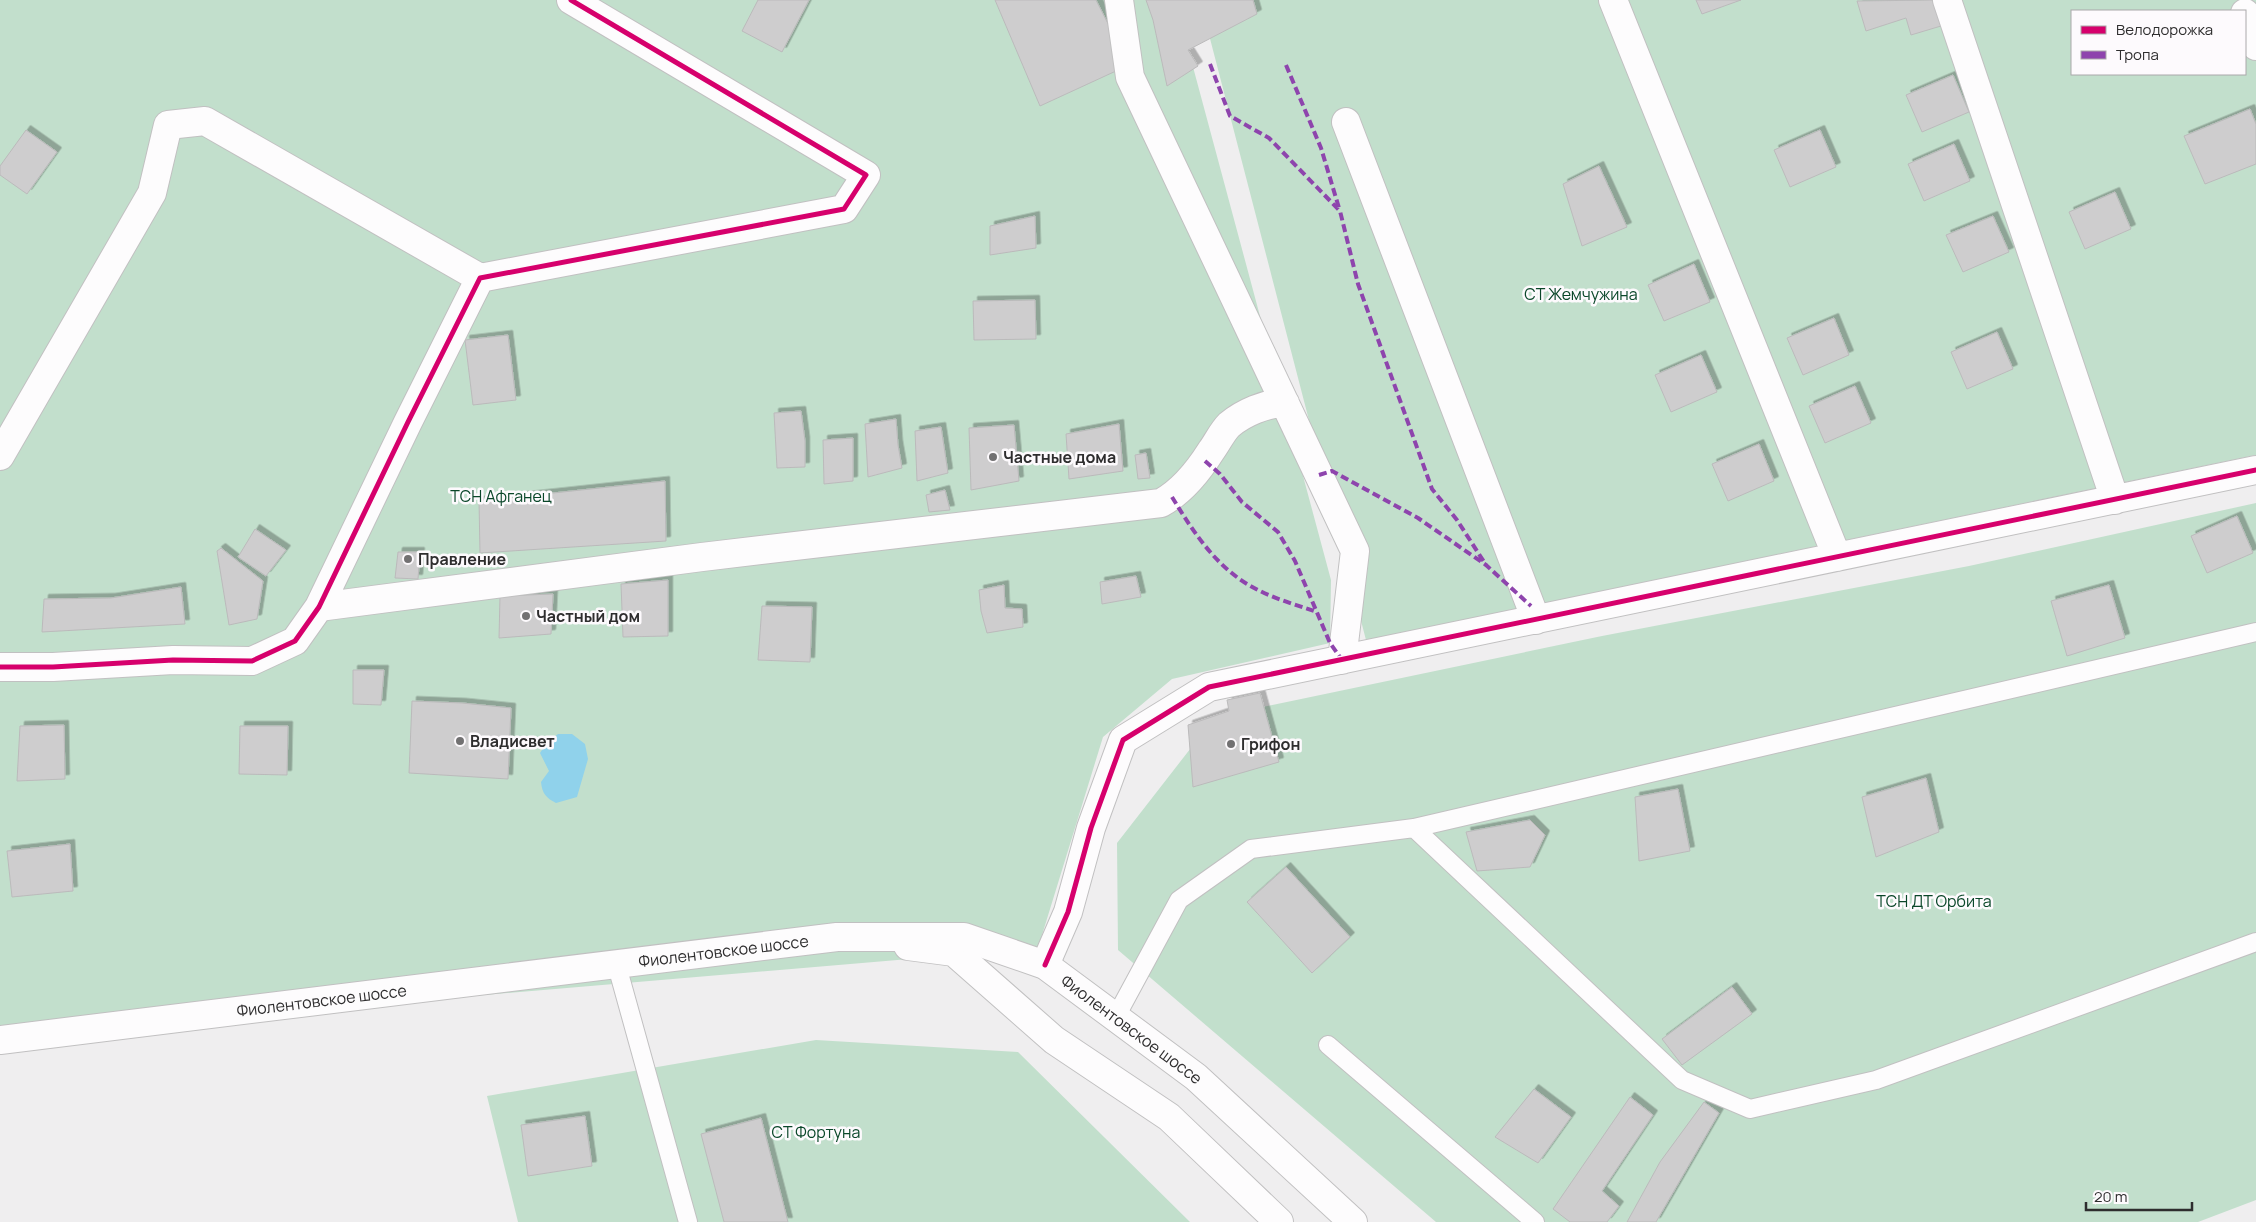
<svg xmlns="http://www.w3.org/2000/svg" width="2256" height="1222" font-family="Manrope,sans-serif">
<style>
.green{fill:#c2dfcc;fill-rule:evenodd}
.water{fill:#90d2eb}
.building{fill:#cecdce;stroke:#bbbabb;filter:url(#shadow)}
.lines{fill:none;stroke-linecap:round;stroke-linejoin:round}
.service-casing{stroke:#c1c0c1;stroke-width:20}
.minor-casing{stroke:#c1c0c1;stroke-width:30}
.secondary-casing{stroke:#c1c0c1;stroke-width:30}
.service{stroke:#fdfcfd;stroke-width:18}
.minor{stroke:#fdfcfd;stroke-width:28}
.secondary{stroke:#fdfcfd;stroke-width:28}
.quiet{stroke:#8e44ad;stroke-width:4;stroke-dasharray:8 4;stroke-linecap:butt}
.cycleway-casing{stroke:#fdfafd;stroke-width:8}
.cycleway{stroke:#d6006c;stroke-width:5}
.poi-dot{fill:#727172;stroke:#fdfafd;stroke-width:2}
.labels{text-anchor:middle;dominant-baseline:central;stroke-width:5;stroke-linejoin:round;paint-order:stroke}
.park-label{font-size:16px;fill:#0a4729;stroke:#fdfafd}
.poi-label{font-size:16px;font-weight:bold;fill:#2e2d2e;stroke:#fdfafd;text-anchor:start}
.street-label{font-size:16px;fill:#2e2d2e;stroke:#fdfafd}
</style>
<defs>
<filter id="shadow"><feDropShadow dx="4.5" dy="-4.5" stdDeviation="0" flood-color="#0004"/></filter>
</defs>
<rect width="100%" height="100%" fill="#efeeef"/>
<!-- green -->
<path class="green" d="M0,0H1175L1331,580L1330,643L1172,679L1103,737L1038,948L0,1036Z
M1200,0H2256V455L1366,640ZM2072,11H2245V74H2072Z
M2256,503V1200L2198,1222H1436L1118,950L1117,843L1215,717L1602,636L1969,566Z
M816,1040L1018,1052L1190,1222H518L487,1096Z"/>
<!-- water -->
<path class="water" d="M558,734H572L585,744L588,759L577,797L556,803C546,798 542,793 541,782L549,771L540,753L546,744Z"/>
<!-- building -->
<path class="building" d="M758,0H809L782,52L742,31Z
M995,0H1096L1129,65L1040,106Z
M1146,0H1253L1257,14L1188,50L1198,66L1167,86L1153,20Z
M1696,0H1741L1702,14Z
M1933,0L1941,26L1911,35L1906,18L1866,31L1857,1Z
M1953,75L1969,112L1922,132L1906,95Z
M2250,109L2256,124V164L2205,184L2184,136Z
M26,130L57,152L27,194L0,175V166Z
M1820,130L1836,167L1790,187L1774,150Z
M1954,144L1970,181L1924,201L1908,164Z
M1599,166L1627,227L1582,246L1563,184Z
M2115,192L2131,229L2085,249L2069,212Z
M1035,216L1036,248L990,255V226Z
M1993,216L2009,252L1963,272L1946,235Z
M1694,264L1710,302L1664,321L1648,285Z
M1035,300L1036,339L974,340L973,301Z
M1834,318L1849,355L1803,375L1787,338Z
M1997,332L2013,369L1967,389L1951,352Z
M508,335L516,400L473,405L465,340Z
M1701,355L1717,392L1671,412L1655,375Z
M1855,386L1871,423L1825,443L1809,406Z
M801,411L805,441V467L777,468L774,413Z
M896,419L898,445L902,468L868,477L865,424Z
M1119,424L1123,471L1069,479L1066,434Z
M1014,425L1019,481L971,490L969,428Z
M941,427L948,473L917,481L915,431Z
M853,438V481L824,484L823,440Z
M1759,444L1774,481L1728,501L1712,464Z
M1146,453L1150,478L1138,479L1135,455Z
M665,481L666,541L480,553L479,501Z
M945,490L950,510L929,512L926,495Z
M2237,516L2253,553L2207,573L2191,536Z
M255,529L286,550L266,576L238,557Z
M221,548L263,581L257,619L229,625L217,551Z
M398,552H420L418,579L395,578Z
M1136,576L1141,597L1102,604L1100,582Z
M668,580V636L623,637L621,584Z
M1004,585L1005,608L1022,609L1023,627L987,633L981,611L979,590Z
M2109,585L2125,638L2067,656L2051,601Z
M181,587L185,624L42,632L44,599L111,598Z
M553,594L551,634L499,638L500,596Z
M762,606L812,607L810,662L758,660Z
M353,670H384L381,705L353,704Z
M1260,693L1279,762L1193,787L1188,725L1229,711L1227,700Z
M412,701L462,703L511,708L508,779L409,773Z
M64,725L65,779L17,781L20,726Z
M240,726H288L287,775L239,774Z
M1926,778L1939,832L1876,857L1862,797Z
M1678,789L1690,851L1639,861L1635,797Z
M1530,820L1545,835L1530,867L1477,871L1466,832Z
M70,844L73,891L12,897L7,851Z
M1286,867L1350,937L1312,973L1247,902Z
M1732,987L1752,1014L1682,1065L1662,1039Z
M1534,1089L1571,1117L1538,1163L1495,1137Z
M1630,1097L1653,1115L1602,1191L1619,1206L1607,1222H1570L1553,1209Z
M1704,1102L1719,1113L1656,1222H1627L1660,1162Z
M585,1116L592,1166L528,1176L521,1125Z
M761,1118L788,1222H724L701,1134Z"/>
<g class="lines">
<!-- service casing -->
<g class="service-casing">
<path id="service" d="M1414,828L1682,1080L1750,1109L1876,1080L2256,942
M617,966L688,1222
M1119,1011L1179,900L1251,849L1414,828L2256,632
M1328,1045L1535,1222"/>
</g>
<!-- minor casing -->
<g class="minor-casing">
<path id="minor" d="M1119,0L1130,77L1355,551L1342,660
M1613,0L1837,557
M1947,0L2115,500
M2245,13L2256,46
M1346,122L1536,620
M0,456L152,193L168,125L205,121L480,278
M319,607L702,557L1161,503C1181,492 1199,470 1211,451C1217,443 1222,432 1229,425C1243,413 1266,403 1285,403
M0,667H53L173,660L252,661L295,641L319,607L408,422L480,278L844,209L866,175L571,0
M908,946L954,952L1054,1040L1169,1117L1279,1222
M1045,965L1068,912L1091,828L1123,740L1209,687L2256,470"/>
</g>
<!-- secondary casing -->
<g class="secondary-casing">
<g id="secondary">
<path id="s1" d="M0,1040L837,937H964L1045,965L1196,1077L1353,1222"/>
</g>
</g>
<!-- service -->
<use href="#service" class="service"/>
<!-- minor -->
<use href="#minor" class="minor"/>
<!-- secondary -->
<use href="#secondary" class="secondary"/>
<!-- quiet -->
<path class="quiet" d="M1210,64L1230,116L1269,138L1340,211L1358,284L1432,489L1457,520L1486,565
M1286,65L1321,148L1339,208
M1205,461L1220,474L1242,502L1278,532L1295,561L1330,643L1342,660
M1319,475L1332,471L1418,518L1486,565L1531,606
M1172,497C1194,533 1217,569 1256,589C1275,599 1297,605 1317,612"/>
<!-- cycleway casing -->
<g class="cycleway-casing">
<path id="cycleway" d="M0,667H53L173,660L252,661L295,641L319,607L408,422L480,278L844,209L866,175L571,0
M1045,965L1068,912L1091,828L1123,740L1209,687L2256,470"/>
</g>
<!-- cycleway -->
<use href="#cycleway" class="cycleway"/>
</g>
<!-- markers -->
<g class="poi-dot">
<circle cx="993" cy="457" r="5"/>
<circle cx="408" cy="559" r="5"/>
<circle cx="526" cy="616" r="5"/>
<circle cx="460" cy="741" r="5"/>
<circle cx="1231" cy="744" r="5"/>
</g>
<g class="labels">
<!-- park labels -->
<g class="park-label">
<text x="1581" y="294">СТ Жемчужина</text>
<text x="501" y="496">ТСН Афганец</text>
<text x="1934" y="901">ТСН ДТ Орбита</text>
<text x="816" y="1132">СТ Фортуна</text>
</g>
<!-- poi labels -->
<g class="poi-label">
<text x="1003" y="457">Частные дома</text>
<text x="418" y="559">Правление</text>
<text x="536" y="616">Частный дом</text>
<text x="470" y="741">Владисвет</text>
<text x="1241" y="744">Грифон</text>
</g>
<!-- street labels -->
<g class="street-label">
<text stroke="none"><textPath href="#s1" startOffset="729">Фиолентовское шоссе</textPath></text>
<text stroke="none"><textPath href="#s1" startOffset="324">Фиолентовское шоссе</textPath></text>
<text stroke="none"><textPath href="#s1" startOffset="1164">Фиолентовское шоссе</textPath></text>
</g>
</g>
<!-- legend -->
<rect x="2071" y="10" width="175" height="65" fill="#fdfafd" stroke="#aaa8aa"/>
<rect x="2081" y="26" width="25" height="8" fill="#d6006c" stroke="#aaa8aa"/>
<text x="2116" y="35" font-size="15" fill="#2e2d2e">Велодорожка</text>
<rect x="2081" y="51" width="25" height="8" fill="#8e44ad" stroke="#aaa8aa"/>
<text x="2116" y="60" font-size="15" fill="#2e2d2e">Тропа</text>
<!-- scale -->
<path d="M2086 1202v8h106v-8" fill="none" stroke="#2e2d2e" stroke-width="2.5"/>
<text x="2094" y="1202" font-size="15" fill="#2e2d2e" stroke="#fdfafd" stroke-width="4" paint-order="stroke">20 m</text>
</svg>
